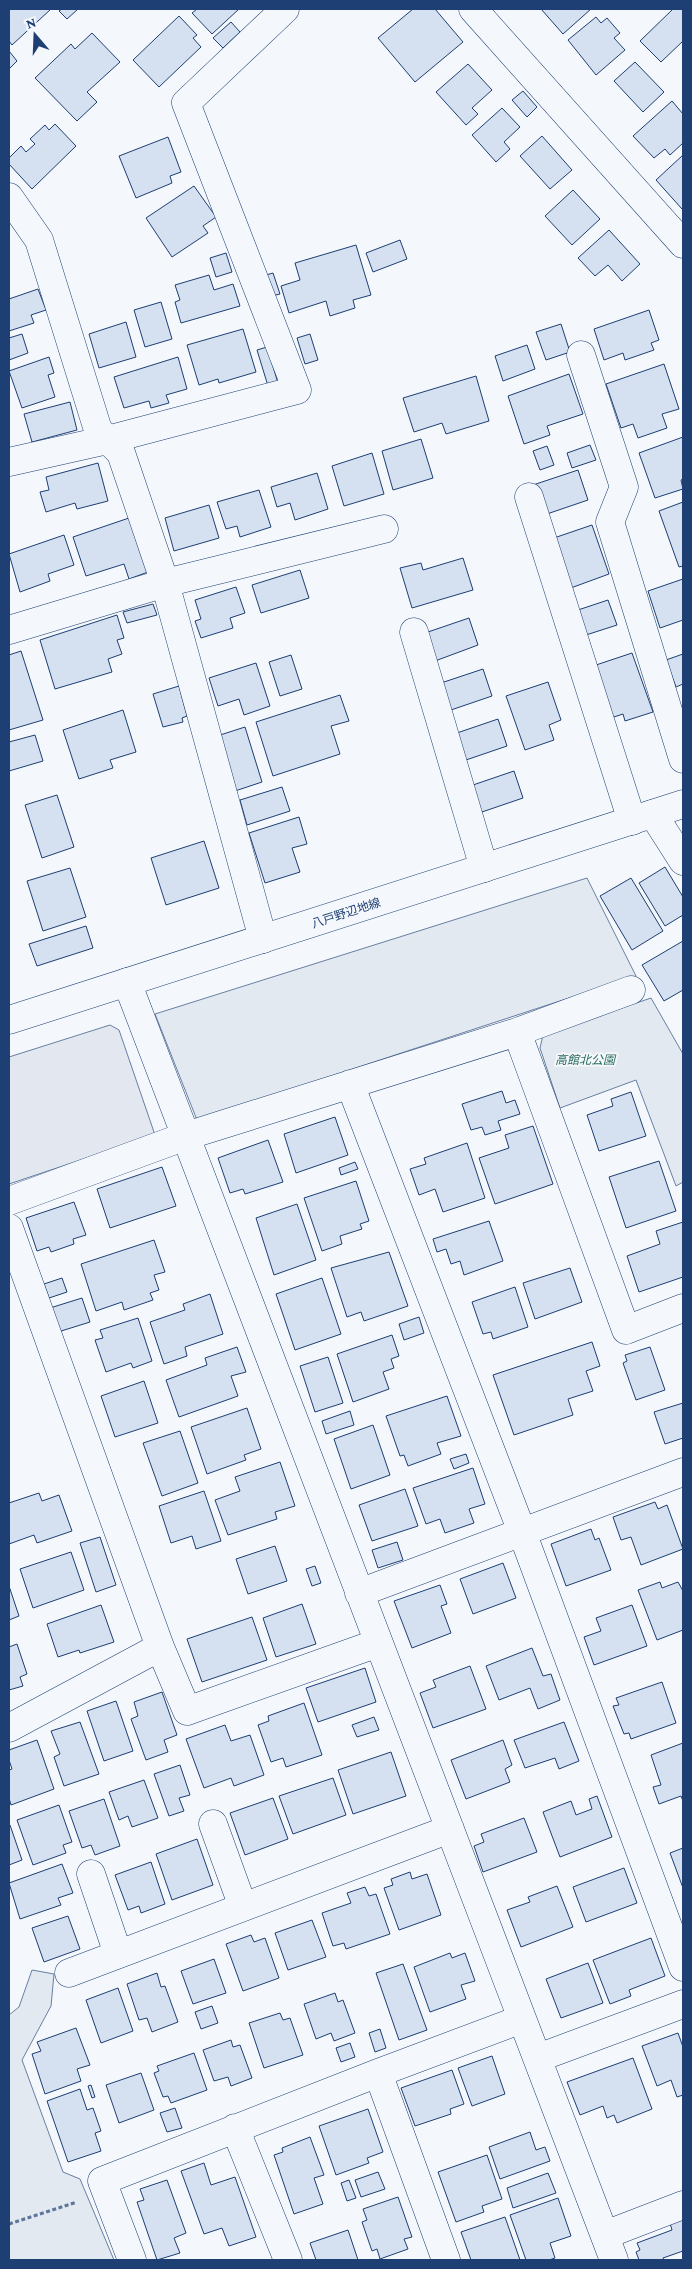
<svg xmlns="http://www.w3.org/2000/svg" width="692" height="2269" font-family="'Crimson Pro','Noto Sans JP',serif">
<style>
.green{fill:#e3e9f0;stroke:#687fa3}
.parking{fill:#e3e8f0;stroke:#687fa3}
.building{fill:#d5e0f0;stroke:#1d3f73}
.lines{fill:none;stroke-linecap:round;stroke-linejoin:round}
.street-casing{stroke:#1d3f73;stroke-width:29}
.primary-casing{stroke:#1d3f73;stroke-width:29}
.path{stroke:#5e769c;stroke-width:3;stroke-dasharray:4 2.5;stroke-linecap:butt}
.street{stroke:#f4f7fb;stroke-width:28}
.primary{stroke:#f4f7fb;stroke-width:28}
.labels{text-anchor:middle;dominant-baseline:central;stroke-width:4;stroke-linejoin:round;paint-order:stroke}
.street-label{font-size:12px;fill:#1d3f73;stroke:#f4f7fb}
.park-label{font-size:12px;font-style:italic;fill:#2c6c60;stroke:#f4f7fb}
</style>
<rect width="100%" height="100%" fill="#f4f7fb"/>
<!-- green -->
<path class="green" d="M587,878L636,976L197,1120L155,1014Z
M651,998L683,1054V1182L676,1186L636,1080L560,1108L540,1048L543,1035Z
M32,1970L54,1974L51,2006L22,2060L63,2172L80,2179L114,2260H9V2015L19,2007Z"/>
<!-- parking -->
<path class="parking" d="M110,1025L119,1030L155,1135L9,1184V1057Z"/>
<!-- building -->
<path class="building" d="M9,9H51L12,45L9,41Z
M62,9H78L67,19L59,11Z
M197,9H239L212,34L192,13Z
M413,9H435L463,42L415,82L378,38Z
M541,9H591L563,34Z
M673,9H683V41L661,62L640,41Z
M179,16L197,35L193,38L201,47L159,87L133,60Z
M596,17L601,23L607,18L620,33L614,38L625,50L596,75L568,40Z
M231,22L240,32L223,48L213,38Z
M92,33L120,62L87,92L97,102L77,121L35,78L71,44L75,49Z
M9,51L17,61L9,69Z
M635,62L664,92L643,112L614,81Z
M468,64L492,90L472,108L478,114L466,125L436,92Z
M523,91L537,107L527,117L512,100Z
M672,101L683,114V143L670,155L665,149L654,158L633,136Z
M502,108L520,127L504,142L510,149L496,162L472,135Z
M55,124L76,146L32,189L9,164V158L21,146L26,152L35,144L30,139L45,125L49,130Z
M542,136L572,170L550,189L520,156Z
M168,137L181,172L170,176L172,183L136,198L119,156Z
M683,155V207L682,209L656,180Z
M194,186L216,217L203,226L208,233L172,257L146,218Z
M573,190L600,219L572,245L545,216Z
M609,230L640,264L622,281L608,265L595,276L578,258Z
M400,240L407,259L373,272L366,253Z
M356,245L371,295L353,300L355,308L330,316L326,301L289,313L281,286L300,280L295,263Z
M226,253L232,272L216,277L210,258Z
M273,273L280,294L272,296L266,275Z
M209,275L214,290L233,284L240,306L181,323L175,302L180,300L175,285Z
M38,289L46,310L31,315L34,323L9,331V299Z
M161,302L172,339L145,347L134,310Z
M649,310L659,340L651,343L654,350L625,360L623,353L604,360L594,329Z
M126,322L136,357L99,368L89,334Z
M561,324L570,352L546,360L536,332Z
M243,329L256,372L219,383L218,379L199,385L187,345Z
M22,334L28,353L9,360V338Z
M310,334L318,360L305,364L297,338Z
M527,345L535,369L503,381L495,356Z
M267,347L278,383L268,386L257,350Z
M49,357L54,373L48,375L55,397L22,408L9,371Z
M178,357L187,389L166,395L169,403L151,408L149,401L124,408L114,377Z
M664,364L679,409L662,414L667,428L638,438L633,424L621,428L606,384Z
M569,374L583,414L547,426L550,435L524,444L508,396Z
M476,376L489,421L446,434L442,423L414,432L403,398Z
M70,402L77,430L32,442L24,414Z
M683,437V479L681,480L683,489L655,498L639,453Z
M421,439L433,478L393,490L382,451Z
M590,445L596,460L572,468L567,453Z
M547,446L554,465L540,470L533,451Z
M372,453L384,494L344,506L332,466Z
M98,463L108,501L77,509L75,503L46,512L40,492L49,490L46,477Z
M578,470L588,500L544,515L533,485Z
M317,473L328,509L295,520L290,503L277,507L271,487Z
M259,490L271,527L240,537L237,526L226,529L217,502Z
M683,502V566L679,567L659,511Z
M209,505L219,538L174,551L165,518Z
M129,518L148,572L129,579L124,564L86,576L73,537Z
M592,525L609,574L568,589L551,539Z
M64,535L74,565L48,574L50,581L20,592L9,554Z
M463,558L473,590L412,608L400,568L421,563L423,570Z
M300,570L309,598L261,613L252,585Z
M683,579V620L660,628L648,591Z
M236,587L245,613L230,618L233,628L201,638L195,621L201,619L195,600Z
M608,600L617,625L586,635L578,610Z
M153,604L157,615L127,623L123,612Z
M117,615L124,638L117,640L122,654L108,659L112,672L55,689L40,640Z
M469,618L478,645L435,661L425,633Z
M21,651L43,720L9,730V655Z
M632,653L653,712L625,721L623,714L608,719L590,667Z
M683,654V684L676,687L666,660Z
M291,655L302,689L280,696L269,662Z
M256,663L270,706L244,715L239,699L218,706L209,678Z
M483,669L492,696L448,711L438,684Z
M548,682L561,720L549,725L554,740L525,750L506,696Z
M179,686L187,716L182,718L183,722L163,727L153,694Z
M340,695L349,721L331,726L340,754L273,776L256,722Z
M123,710L136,752L110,760L113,768L79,779L63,730Z
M498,719L507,746L463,761L454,734Z
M245,727L262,782L235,791L217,736Z
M35,735L43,761L9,771V742Z
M514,771L523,798L479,813L470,786Z
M282,787L290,811L247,825L240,800Z
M57,795L74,847L42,858L25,805Z
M299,817L307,844L292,848L300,872L265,883L249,833Z
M204,841L219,888L166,905L151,858Z
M665,867L683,897V915L665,926L639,883Z
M70,868L86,917L43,931L27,881Z
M631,878L663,931L632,950L600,896Z
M86,926L93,948L37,966L29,944Z
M683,941V990L664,1001L642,965Z
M502,1091L506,1103L515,1100L520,1114L498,1121L501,1130L485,1135L482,1127L471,1130L462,1104Z
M631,1092L646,1136L599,1151L587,1115L613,1106L611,1099Z
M335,1117L348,1155L296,1173L284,1134Z
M533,1126L553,1184L495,1204L479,1158L509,1148L505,1135Z
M268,1140L283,1182L245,1194L243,1189L230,1193L218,1158Z
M467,1143L485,1198L443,1212L435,1189L419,1195L410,1169L426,1164L424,1158Z
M659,1161L676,1211L626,1228L609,1177Z
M355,1162L358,1169L341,1175L339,1168Z
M162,1167L176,1206L110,1228L97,1189Z
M356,1181L369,1221L360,1224L362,1229L340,1236L342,1244L322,1251L304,1198Z
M74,1202L86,1235L73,1239L74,1244L51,1252L49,1247L37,1251L26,1218Z
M297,1204L316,1260L274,1275L256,1218Z
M489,1221L503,1261L464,1275L460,1261L451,1264L446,1249L437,1252L433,1239Z
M683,1222V1277L639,1292L627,1256L660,1244L656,1231Z
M154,1240L165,1272L154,1275L159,1290L150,1293L153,1300L124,1310L122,1302L96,1311L81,1264Z
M389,1252L408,1306L364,1321L361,1312L347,1317L331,1268Z
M570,1268L582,1302L535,1319L523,1283Z
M62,1278L67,1292L49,1298L44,1284Z
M322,1278L341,1334L295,1350L276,1294Z
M515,1287L528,1327L493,1339L491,1332L483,1334L472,1302Z
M210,1294L223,1334L185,1347L187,1356L164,1364L150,1322L185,1310L183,1304Z
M82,1298L90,1322L58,1332L50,1308Z
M419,1317L424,1333L404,1340L399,1324Z
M138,1318L152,1361L133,1368L131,1363L106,1372L95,1340L103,1338L100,1330Z
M392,1335L399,1356L391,1359L394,1368L383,1372L389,1389L353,1402L337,1354Z
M592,1342L600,1366L586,1371L593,1391L568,1399L573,1415L514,1435L493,1375Z
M237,1347L246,1372L231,1376L238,1396L179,1417L166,1380L207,1365L205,1358Z
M650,1347L665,1390L636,1400L623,1363L627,1361L625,1355Z
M328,1357L343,1403L315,1412L300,1366Z
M144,1381L158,1423L115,1437L101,1396Z
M447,1396L461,1436L437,1443L441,1454L408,1466L404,1455L400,1456L386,1416Z
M683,1403V1438L665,1444L654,1412Z
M247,1408L261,1449L244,1455L246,1460L207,1474L191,1427Z
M350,1411L354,1425L326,1434L322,1421Z
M373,1425L390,1475L351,1489L334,1439Z
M180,1431L198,1483L162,1496L143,1443Z
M466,1454L469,1463L454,1469L450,1459Z
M280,1462L295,1506L275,1512L277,1519L228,1535L215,1500L240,1491L235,1477Z
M473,1468L485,1504L469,1509L474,1523L445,1533L440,1519L426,1524L413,1488Z
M405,1489L418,1526L372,1541L359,1505Z
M204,1491L221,1541L196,1549L192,1536L171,1543L159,1506Z
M39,1493L42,1501L59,1495L72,1531L37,1543L34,1535L9,1544V1503Z
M655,1502L658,1509L667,1505L683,1549L641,1565L631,1537L621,1540L613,1517Z
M591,1529L595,1540L599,1538L611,1570L566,1586L551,1544Z
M100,1537L116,1585L96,1592L80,1543Z
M397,1542L403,1560L378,1568L372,1550Z
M275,1546L287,1581L248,1594L236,1559Z
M71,1552L84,1590L33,1608L20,1569Z
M503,1563L516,1598L473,1614L460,1579Z
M315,1566L321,1583L312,1586L306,1569Z
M660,1582L662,1588L678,1582L683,1591V1630L657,1640L638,1590Z
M440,1585L447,1604L441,1606L451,1633L412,1648L394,1601Z
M9,1586L19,1616L9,1620Z
M302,1604L316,1644L276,1657L263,1618Z
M101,1605L114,1642L80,1653L79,1650L58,1657L47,1624Z
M632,1605L647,1646L594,1665L584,1637L601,1631L596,1618Z
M252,1617L267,1660L202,1682L187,1639Z
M17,1644L27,1674L20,1677L23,1686L9,1690V1647Z
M532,1648L543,1676L551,1674L560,1700L538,1709L530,1688L499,1700L486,1666Z
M470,1666L486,1709L433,1728L420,1693L436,1687L433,1680Z
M365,1668L376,1702L318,1722L306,1688Z
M662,1682L676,1723L631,1739L629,1733L624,1734L613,1706L619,1705L616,1698Z
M162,1692L177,1735L164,1740L168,1752L146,1760L131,1719L138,1716L134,1702Z
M116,1701L133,1751L104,1761L87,1711Z
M304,1703L322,1755L286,1767L283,1758L271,1762L258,1725L269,1721L268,1716Z
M374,1717L379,1730L357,1737L352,1725Z
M80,1722L99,1774L64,1786L54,1757L60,1754L51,1731Z
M564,1722L579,1761L559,1769L555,1758L525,1768L514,1740Z
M225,1725L231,1741L250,1735L264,1775L234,1786L231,1778L204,1788L186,1739Z
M37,1740L54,1789L11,1805L9,1798V1770L12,1769L9,1760V1750Z
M503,1740L512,1765L505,1769L510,1782L466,1799L451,1760Z
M683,1743V1801L681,1796L659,1804L653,1787L661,1785L651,1755Z
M391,1752L406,1796L353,1814L338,1770Z
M180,1765L190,1795L179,1798L184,1811L169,1816L154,1774Z
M333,1778L346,1815L293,1834L279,1796Z
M144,1780L158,1818L132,1827L128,1816L119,1820L109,1792Z
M597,1796L612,1837L560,1857L543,1812L571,1801L576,1815L592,1809L589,1799Z
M273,1798L288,1839L245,1855L230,1813Z
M104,1799L120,1846L95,1855L91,1845L82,1848L69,1811Z
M59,1805L72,1842L63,1845L66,1853L33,1865L17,1820Z
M524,1818L537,1852L483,1872L474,1846L484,1842L481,1834Z
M10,1825L22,1860L9,1865V1826Z
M197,1839L213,1885L172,1900L156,1854Z
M683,1848V1888L670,1853Z
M151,1862L165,1904L141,1913L139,1906L128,1910L115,1875Z
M62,1864L73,1893L58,1898L61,1905L20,1919L9,1883Z
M624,1868L637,1903L586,1922L573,1887Z
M410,1872L412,1879L427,1874L441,1915L399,1930L384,1888L393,1885L391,1879Z
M557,1886L573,1927L521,1947L507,1910L530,1902L528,1897Z
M365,1887L369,1896L376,1894L390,1934L346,1949L344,1943L333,1946L322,1913L351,1903L347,1893Z
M68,1916L80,1949L44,1962L32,1928Z
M312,1920L326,1957L288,1970L275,1933Z
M251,1935L254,1942L265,1938L279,1978L243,1991L226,1944Z
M651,1938L665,1976L629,1990L631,1996L610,2004L593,1960Z
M450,1953L452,1958L465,1953L475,1981L461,1985L466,1999L430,2012L414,1967Z
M214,1959L226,1993L193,2004L181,1971Z
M588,1963L603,2003L561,2018L546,1979Z
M403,1964L427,2030L399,2040L376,1973Z
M157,1973L161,1987L165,1986L178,2022L152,2032L147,2018L139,2020L127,1984Z
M118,1988L133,2031L101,2043L86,2000Z
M335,1993L338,2002L343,2000L355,2033L334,2041L331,2033L316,2039L304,2004Z
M212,2006L218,2023L201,2029L195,2012Z
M280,2013L283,2020L290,2018L303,2055L264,2068L249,2023Z
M76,2028L90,2065L77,2069L81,2081L45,2094L32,2054L41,2051L37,2042Z
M380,2029L386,2048L375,2052L369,2033Z
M678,2033L683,2047V2095L677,2097L671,2080L657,2086L642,2046Z
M231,2040L233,2047L240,2045L252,2078L231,2086L228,2077L214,2081L203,2050Z
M350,2043L355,2057L341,2062L336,2048Z
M194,2053L207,2090L171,2103L168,2096L163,2097L154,2073L159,2071L157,2066Z
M492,2056L505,2094L472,2106L458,2068Z
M633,2058L652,2109L617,2123L614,2115L607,2118L603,2106L580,2115L567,2082Z
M452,2070L464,2104L450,2109L451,2114L415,2126L401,2088Z
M141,2073L154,2110L119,2123L106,2085Z
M91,2085L95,2097L92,2098L88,2086Z
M80,2089L87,2110L93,2108L101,2131L95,2133L101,2151L68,2162L47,2101Z
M175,2108L182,2128L167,2132L160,2113Z
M368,2109L383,2152L367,2158L369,2163L336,2175L319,2126Z
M530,2132L536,2150L545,2147L550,2161L500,2179L489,2147Z
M310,2137L324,2175L314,2178L323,2204L294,2214L274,2155L283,2152L282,2148Z
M487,2155L502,2199L482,2206L484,2212L456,2222L438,2172Z
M204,2163L211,2185L235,2177L256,2237L229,2246L222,2228L204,2234L181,2171Z
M378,2172L385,2189L361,2197L355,2180Z
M548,2173L556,2193L513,2208L507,2188Z
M167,2180L186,2233L174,2238L180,2253L157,2260L137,2202L144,2200L140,2189Z
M349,2180L356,2198L347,2201L341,2183Z
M398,2197L412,2237L404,2239L408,2249L380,2259L377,2249L372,2251L362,2222L367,2220L363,2209Z
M558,2198L571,2236L550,2243L555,2258L549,2260H526L510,2215Z
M505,2217L520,2260H471L461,2232Z
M683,2218V2251L663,2258L664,2260H639L636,2252L640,2250L637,2243L672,2230L670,2223Z
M348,2230L358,2260H316L310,2243Z"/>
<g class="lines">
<!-- street casing -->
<g class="street-casing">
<path id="street" d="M473,9L683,244
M9,197L39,240L98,430L121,453L165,583L263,939
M581,355L624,487L610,522L683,759
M9,462L107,440L297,390L186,103L285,9
M529,497L632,821
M9,630L165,583L384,529
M414,632L484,868
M653,814L683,861
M127,982L614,2260
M517,1032L626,1330L683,1308
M350,1084L522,1532L683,1967
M9,1201L186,1136L517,1032L631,990
M9,1228L160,1647L187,1711L378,1643
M359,1593L683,1472
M9,1728L160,1647
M213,1824L243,1907
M91,1874L118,1954
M69,1973L450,1829
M538,2058L683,2004
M378,2073L446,2260
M235,2128L288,2260
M605,2235L683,2205
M132,2260L102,2181L378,2073L522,2019"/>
</g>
<!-- primary casing -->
<g class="primary-casing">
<path id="primary" d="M9,1020L683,804"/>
</g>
<!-- path -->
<path class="path" d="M9,2224L77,2202"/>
<!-- street -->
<use href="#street" class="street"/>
<!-- primary -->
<use href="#primary" class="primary"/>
</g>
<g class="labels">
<!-- street labels -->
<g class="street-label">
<text transform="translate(346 913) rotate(-18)">八戸野辺地線</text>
</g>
<!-- park labels -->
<g class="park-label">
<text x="585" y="1060">高館北公園</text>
</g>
</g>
<!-- border -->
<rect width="692" height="2269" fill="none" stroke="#1d3f73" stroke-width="20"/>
<!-- north arrow -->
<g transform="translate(35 35) rotate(341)" stroke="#f4f7fb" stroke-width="4" paint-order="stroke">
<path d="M0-4L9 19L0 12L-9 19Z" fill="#1d3f73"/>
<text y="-8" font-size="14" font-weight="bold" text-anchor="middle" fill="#1d3f73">N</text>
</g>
</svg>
